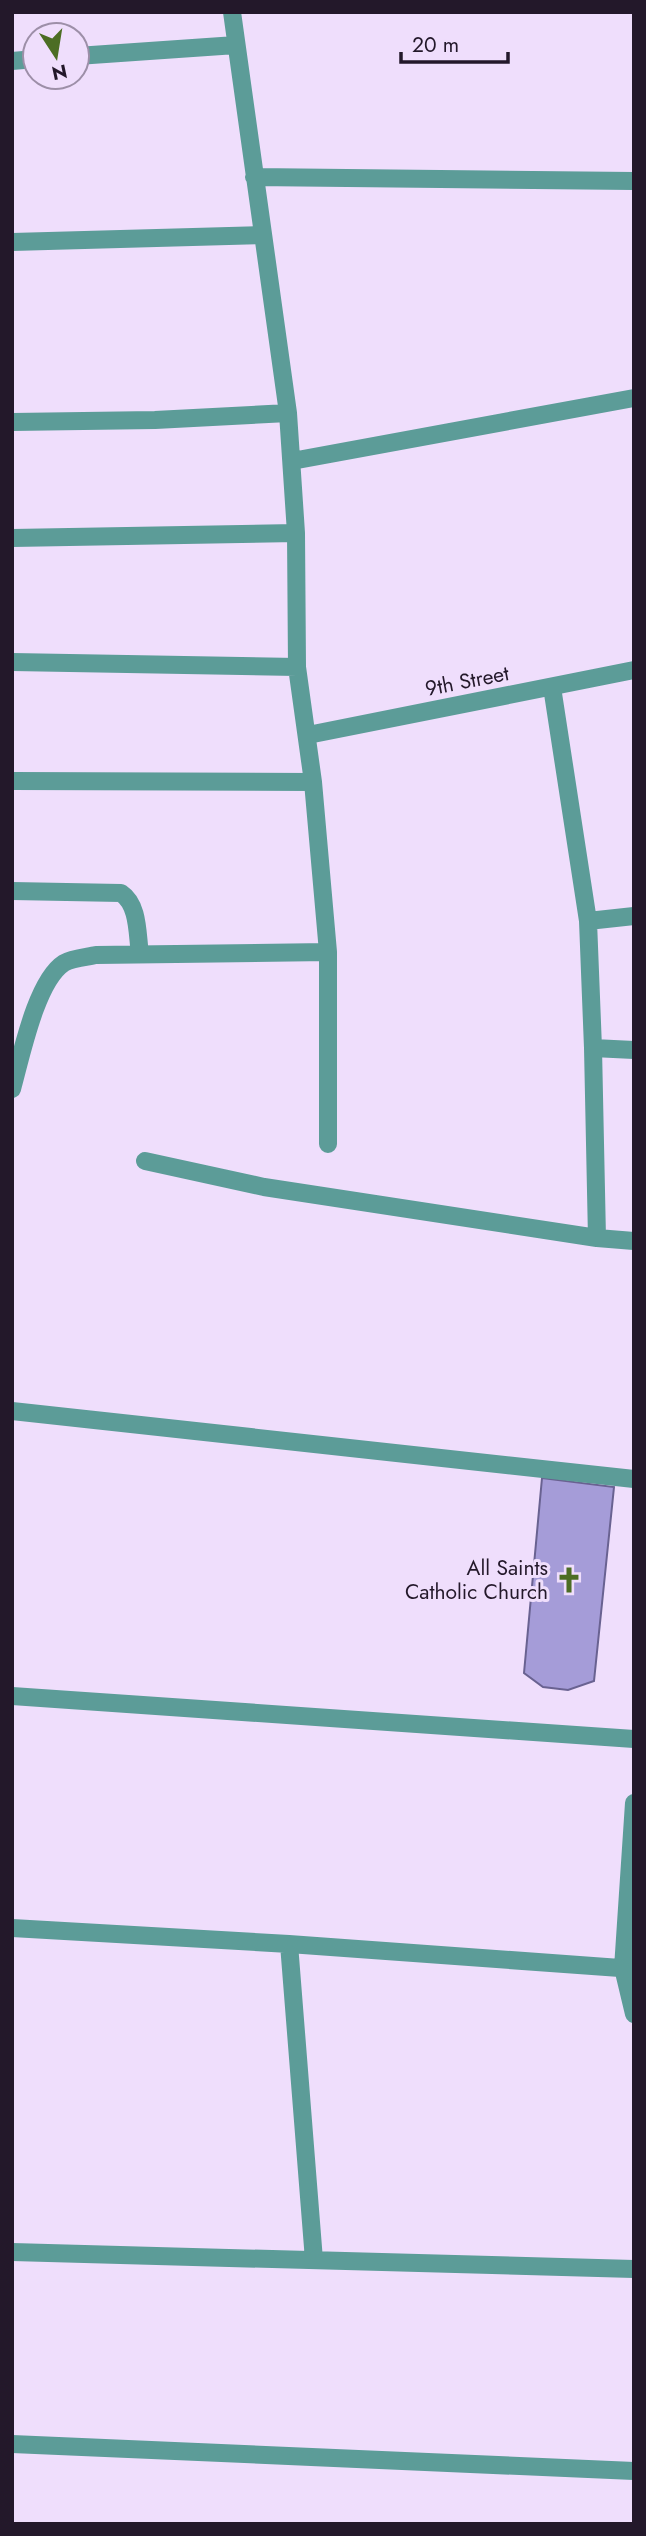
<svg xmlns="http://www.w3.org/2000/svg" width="646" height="2536" font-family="Jost,sans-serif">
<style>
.building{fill:#a59cd8;stroke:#696291;stroke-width:2}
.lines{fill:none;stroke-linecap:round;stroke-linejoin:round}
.minor{stroke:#5c9c98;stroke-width:18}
.labels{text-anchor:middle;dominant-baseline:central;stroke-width:6;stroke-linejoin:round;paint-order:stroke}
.street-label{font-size:21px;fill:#23182a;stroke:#efdefc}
.poi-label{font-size:21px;fill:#23182a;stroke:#efdefc;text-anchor:end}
</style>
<rect width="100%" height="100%" fill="#efdefc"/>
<!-- building -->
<path class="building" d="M542,1478L614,1487L594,1681L568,1690L543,1687L524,1673Z"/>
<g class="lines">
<!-- minor -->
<path class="minor" d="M232,12L288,413L296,533L297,667L313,782L328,952V1144
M77,56L236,45
M12,61L35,59
M254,177L634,181
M12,242L262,235
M12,422L155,420L288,413
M292,461L634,398
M12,538L296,533
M12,662L297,667
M552,687L588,921L593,1048L597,1238
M308,735L634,670
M12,781L313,782
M12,891L121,893C139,905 137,934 140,954
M588,921L634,916
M593,1048L634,1050
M12,1089C21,1057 36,981 64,963C72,958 87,957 96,955L328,952
M145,1161L264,1187L597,1238L634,1241
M12,1411L634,1479
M12,1696L634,1739
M634,1803L623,1968L634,2014
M12,1928L289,1944L634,1969
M289,1944L314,2260
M12,2252L634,2269
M12,2444L634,2471"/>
</g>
<!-- icons -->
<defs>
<g id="church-bare" transform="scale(2.1)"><path d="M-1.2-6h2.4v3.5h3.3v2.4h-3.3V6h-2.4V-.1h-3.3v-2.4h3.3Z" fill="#4c6d24" stroke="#efdefc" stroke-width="2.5" paint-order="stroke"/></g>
</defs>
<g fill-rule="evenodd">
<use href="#church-bare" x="569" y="1580"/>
</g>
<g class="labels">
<!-- street labels -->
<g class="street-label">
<text transform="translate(467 681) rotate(-11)">9th Street</text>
</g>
<!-- poi labels -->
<g class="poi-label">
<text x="548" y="1568">All Saints<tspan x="548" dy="24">Catholic Church</tspan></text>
</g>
</g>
<!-- border -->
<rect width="646" height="2536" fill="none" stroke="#23182a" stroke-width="28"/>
<!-- north arrow -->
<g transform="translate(56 56) rotate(168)"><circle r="33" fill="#efdefc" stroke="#9d8fa8" stroke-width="2"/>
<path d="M0-5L12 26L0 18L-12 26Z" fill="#4c6d24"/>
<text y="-10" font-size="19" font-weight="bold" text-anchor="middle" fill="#23182a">N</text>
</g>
<!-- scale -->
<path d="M401 52v10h107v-10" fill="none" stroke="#23182a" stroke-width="3.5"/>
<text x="412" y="52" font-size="21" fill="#23182a" stroke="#efdefc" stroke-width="5" paint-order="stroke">20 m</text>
</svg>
